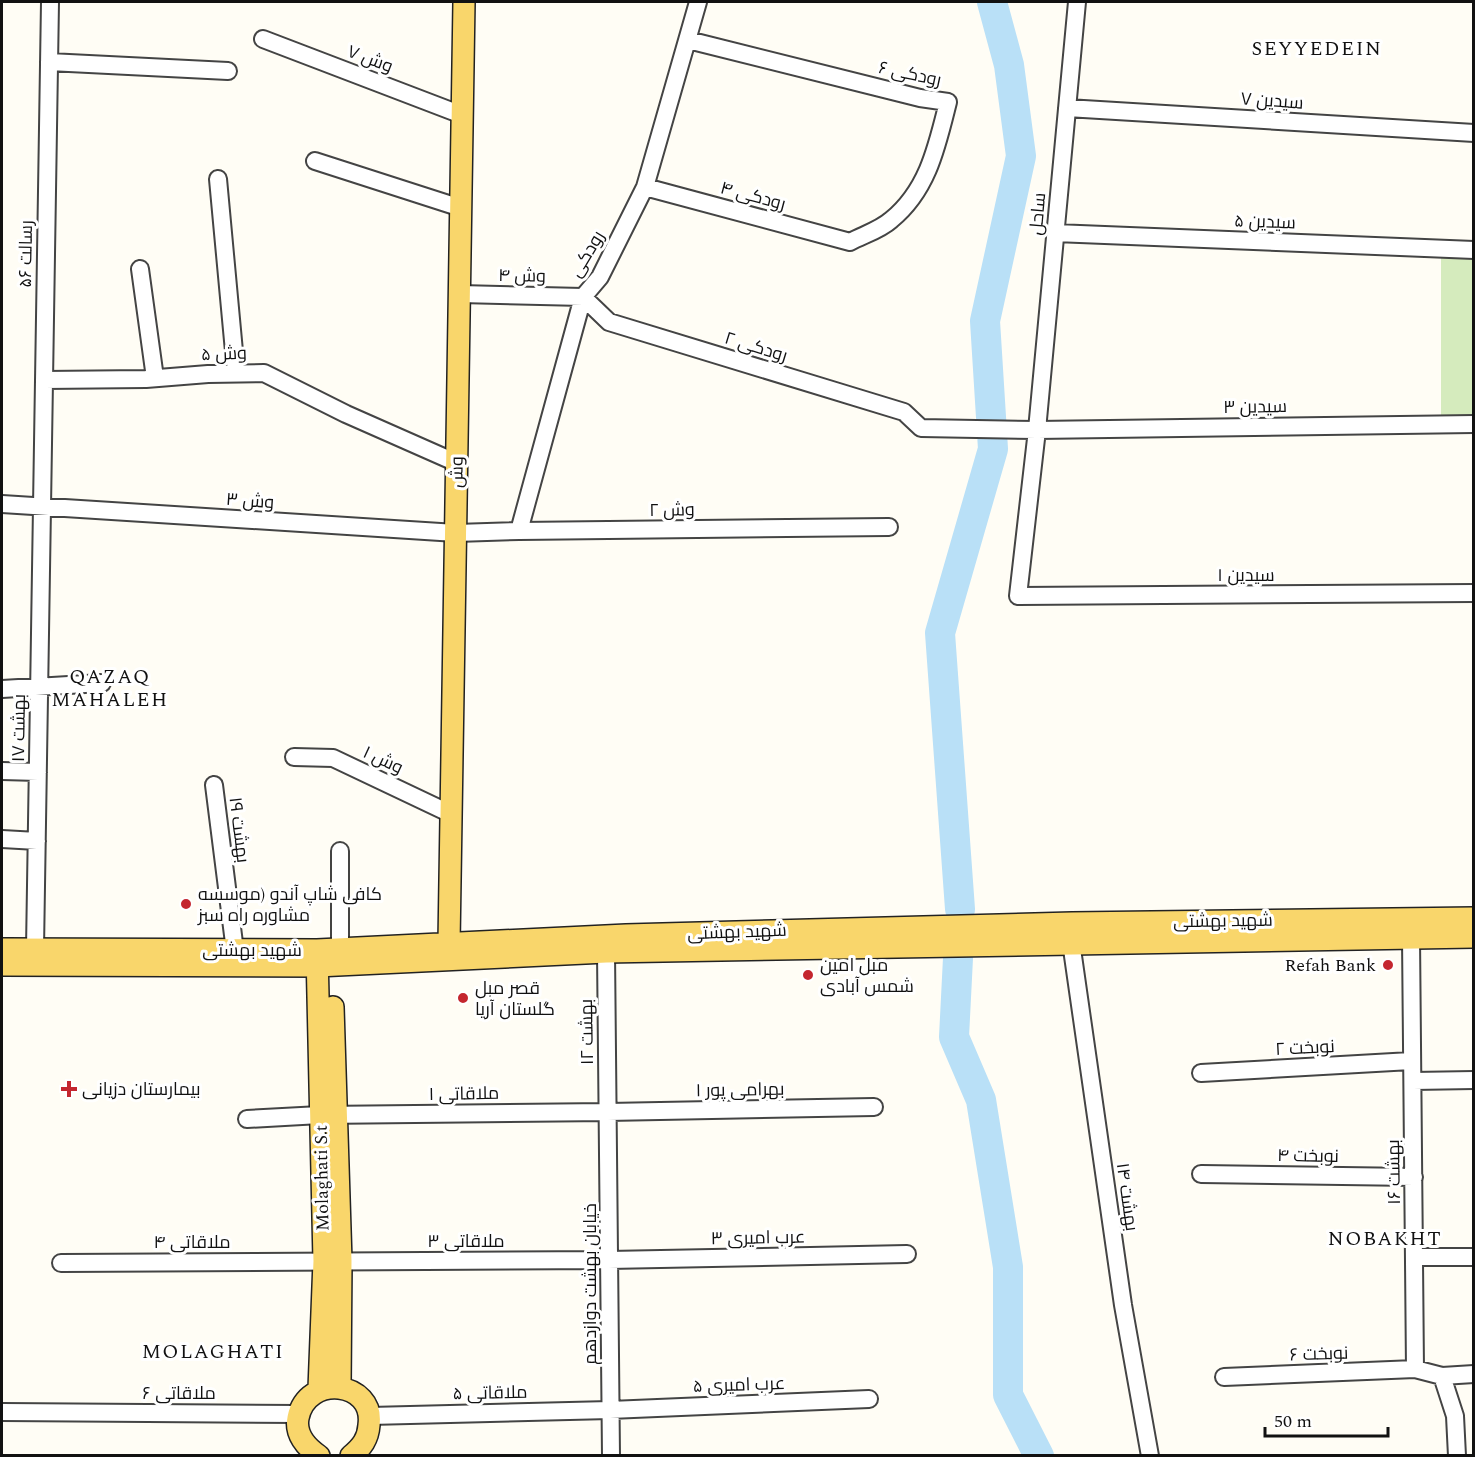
<svg xmlns="http://www.w3.org/2000/svg" width="1475" height="1457" font-family="Spectral,Cairo,serif">
<style>
.park{fill:#d5ebbd}
.lines{fill:none;stroke-linecap:round;stroke-linejoin:round}
.river{stroke:#b9e0f7;stroke-width:30}
.minor-casing{stroke:#444;stroke-width:20}
.major-casing{stroke:#222;stroke-width:24}
.minor{stroke:#fff;stroke-width:16}
.major{stroke:#f9d66b;stroke-width:21}
.poi-dot{fill:#c4262e;stroke:#fff;stroke-width:2}
.labels{text-anchor:middle;dominant-baseline:central;stroke-width:6;stroke-linejoin:round;paint-order:stroke}
.street-label{font-size:18px;fill:#111;stroke:#fff}
.poi-label{font-size:18px;fill:#111;stroke:#fff;text-anchor:start}
.neighbourhood-label{font-size:20px;letter-spacing:1.5px;fill:#111;stroke:#fff}
</style>
<rect width="100%" height="100%" fill="#fffdf5"/>
<!-- park -->
<path class="park" d="M1441,249L1473,250V424H1441Z"/>
<g class="lines">
<!-- river -->
<path class="river" d="M960,909L940,633L993,449L985,321L1021,156L1009,65L992,2
M958,958L954,1037L981,1100L1008,1267V1395L1039,1456"/>
<!-- minor casing -->
<g class="minor-casing">
<path id="minor" d="M1077,2L1037,430L1018,596L1474,593
M263,39L462,115
M49,62L228,71
M1067,108L1474,133
M315,161L461,208
M218,179L236,373
M645,187L850,242C863,235 880,230 891,220C928,190 937,146 948,102L920,98L688,40
M1055,233L1474,250
M140,269L155,378
M460,294L583,297
M583,297L609,322L904,412L921,428L1037,430L1474,424
M44,380L146,379L208,374L264,373L346,414L457,463
M2,504L456,533L519,531L889,527
M519,531L583,297L600,277L645,187L698,2
M2,689L102,683
M294,757L333,758L451,814
M2,771L38,772
M214,785L235,951
M2,839L37,841
M1411,937L1415,1369
M1071,942L1123,1305L1150,1456
M35,949L50,2
M340,949V851
M606,952L611,1456
M1201,1073L1411,1061
M1413,1081L1474,1080
M247,1119L320,1115L608,1112L874,1107
M1201,1174L1414,1177
M1414,1257H1474
M61,1263L609,1260L907,1254
M1442,1376L1474,1374
M1224,1377L1415,1369L1442,1376L1455,1416L1457,1456
M2,1412L299,1414
M370,1416L610,1410L869,1399"/>
</g>
<!-- major casing -->
<g class="major-casing">
<path id="major" d="M449,943L464,2
M2,949L317,950L626,935L1072,923L1474,918
M317,952L324,1261L319,1389
M2,965L317,966L606,952L1474,937
M333,1007L341,1261L340,1388
M319,1456C306,1447 295,1434 298,1418C307,1373 375,1381 369,1425C368,1439 362,1447 351,1456"/>
</g>
<!-- minor -->
<use href="#minor" class="minor"/>
<!-- major -->
<use href="#major" class="major"/>
</g>
<!-- markers -->
<g class="poi-dot">
<circle cx="186" cy="904" r="6"/>
<circle cx="1388" cy="965" r="6"/>
<circle cx="808" cy="975" r="6"/>
<circle cx="463" cy="998" r="6"/>
<path d="M66 1080h6v6h6v6h-6v6h-6v-6h-6v-6h6z"/>
</g>
<g class="labels">
<!-- street labels -->
<g class="street-label">
<text transform="translate(370 59) rotate(21)">وش ۷</text>
<text transform="translate(910 74) rotate(12)">رودکی ۶</text>
<text transform="translate(1272 101) rotate(4)">سیدین ۷</text>
<text transform="translate(753 196) rotate(15)">رودکی ۴</text>
<text transform="translate(1038 214) rotate(-85)">ساحل</text>
<text transform="translate(1265 222) rotate(2)">سیدین ۵</text>
<text transform="translate(26 254) rotate(-89)">۵۶ رسالت</text>
<text transform="translate(587 254) rotate(-59)">رودکی</text>
<text transform="translate(522 276) rotate(1)">وش ۴</text>
<text transform="translate(756 347) rotate(17)">رودکی ۲</text>
<text transform="translate(224 354) rotate(-2)">وش ۵</text>
<text transform="translate(1255 407) rotate(-1)">سیدین ۳</text>
<text transform="translate(457 472) rotate(-89)">وش</text>
<text transform="translate(250 501) rotate(4)">وش ۳</text>
<text transform="translate(672 510) rotate(-1)">وش ۲</text>
<text x="1246" y="575">سیدین ۱</text>
<text transform="translate(19 728) rotate(-89)">بهشت ۱۷</text>
<text transform="translate(383 760) rotate(25)">وش ۱</text>
<text transform="translate(239 830) rotate(83)">بهشت ۱۹</text>
<text transform="translate(1223 921) rotate(-1)">شهید بهشتی</text>
<text transform="translate(737 932) rotate(-2)">شهید بهشتی</text>
<text x="252" y="950">شهید بهشتی</text>
<text transform="translate(587 1032) rotate(-91)">۱۲ بهشت</text>
<text transform="translate(1305 1048) rotate(-3)">۲ نوبخت</text>
<text transform="translate(740 1090) rotate(-1)">۱ بهرامی پور</text>
<text transform="translate(464 1094) rotate(-1)">ملاقاتی ۱</text>
<text transform="translate(1308 1156) rotate(1)">۴ نوبخت</text>
<text transform="translate(1394 1172) rotate(-91)">۱۶ بهشت</text>
<text transform="translate(322 1178) rotate(-91)">Molaghati S.t</text>
<text transform="translate(1127 1197) rotate(82)">بهشت ۱۴</text>
<text transform="translate(758 1238) rotate(-1)">۳ عرب امیری</text>
<text x="466" y="1241">ملاقاتی ۳</text>
<text x="192" y="1242">ملاقاتی ۴</text>
<text transform="translate(590 1284) rotate(-90)">خیابان بهشت دوازدهم</text>
<text transform="translate(1319 1354) rotate(-2)">نوبخت ۶</text>
<text transform="translate(739 1385) rotate(-2)">۵ عرب امیری</text>
<text x="179" y="1393">۶ ملاقاتی</text>
<text transform="translate(490 1393) rotate(-1)">ملاقاتی ۵</text>
</g>
<!-- poi labels -->
<g class="poi-label">
<text x="198" y="894">کافی شاپ آندو (موسسه<tspan x="198" dy="21">مشاوره راه سبز</tspan></text>
<text x="820" y="965">مبل امین<tspan x="820" dy="21">شمس آبادی</tspan></text>
<text x="1376" y="965" text-anchor="end">Refah Bank</text>
<text x="475" y="988">قصر مبل<tspan x="475" dy="21">گلستان آریا</tspan></text>
<text x="82" y="1089">بیمارستان دزیانی</text>
</g>
<!-- neighbourhood labels -->
<g class="neighbourhood-label">
<text x="1317" y="49">SEYYEDEIN</text>
<text x="110" y="677">QAZAQ<tspan x="110" dy="23">MAHALEH</tspan></text>
<text x="1385" y="1239">NOBAKHT</text>
<text x="213" y="1352">MOLAGHATI</text>
</g>
</g>
<!-- border -->
<rect width="1475" height="1457" fill="none" stroke="#111111" stroke-width="6"/>
<!-- scale -->
<path d="M1265 1427v9h123v-9" fill="none" stroke="#111111" stroke-width="3"/>
<text x="1274" y="1427" font-size="18" fill="#111111" stroke="#ffffff" stroke-width="4.5" paint-order="stroke">50 m</text>
</svg>
